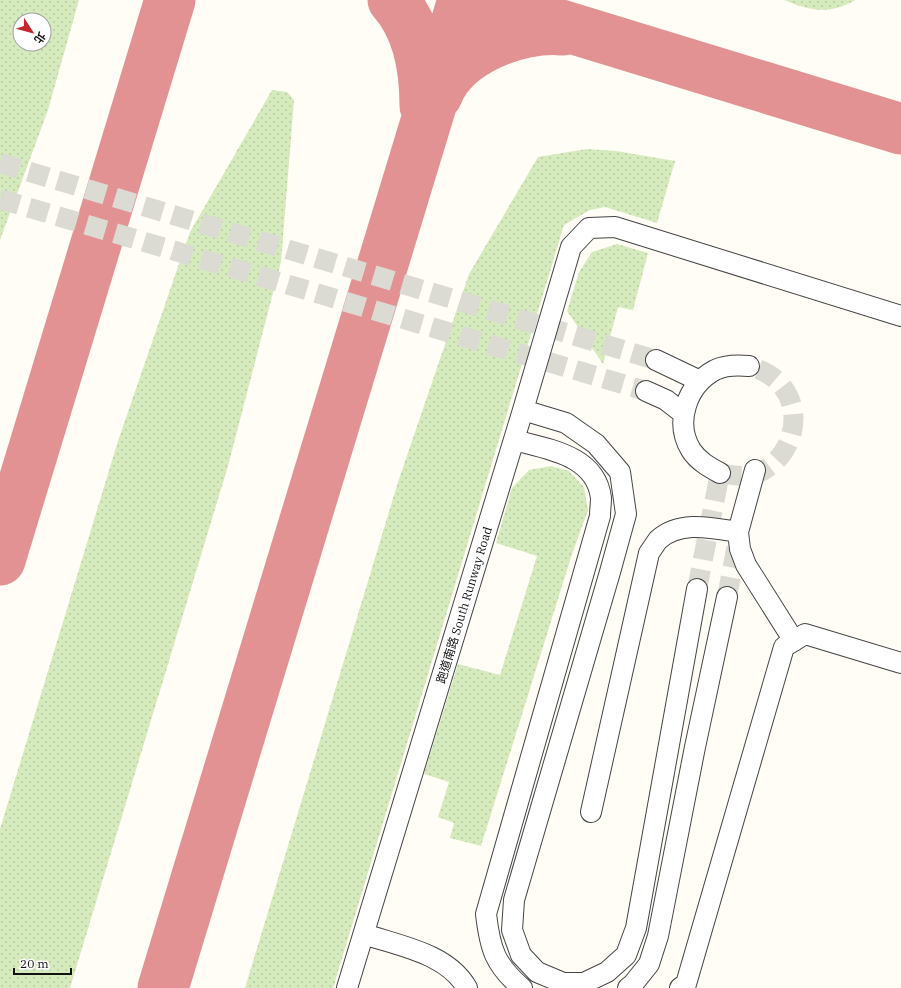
<svg xmlns="http://www.w3.org/2000/svg" width="901" height="988" font-family="'IBM Plex Serif','Noto Sans TC',serif">
<style>
.grass{fill:url(#grass-dots);fill-rule:evenodd}
.lines{fill:none;stroke-linecap:round;stroke-linejoin:round}
.taxiway{stroke:#e29292;stroke-width:51}
.minor-tunnel{stroke:#dbdad3;stroke-width:20;stroke-dasharray:20 10;stroke-linecap:butt}
.minor-casing{stroke:#444;stroke-width:22}
.minor{stroke:#fff;stroke-width:20}
.labels{text-anchor:middle;dominant-baseline:central;stroke-width:4;stroke-linejoin:round;paint-order:stroke}
.street-label{font-size:12px;fill:#111;stroke:#fff}
</style>
<defs>
<pattern id="grass-dots" width="8" height="8" patternUnits="userSpaceOnUse"><rect width="8" height="8" fill="#d5ebbd"/><path d="M2 2h.1M6 6h.1" fill="none" stroke="#b6c8a1" stroke-width="1.8" stroke-linecap="round"/></pattern>
</defs>
<rect width="100%" height="100%" fill="#fffdf5"/>
<!-- grass -->
<path class="grass" d="M0,0H79L48,110L0,240ZM20,20H44V44H20Z
M784,0H855C830,15 810,11 784,0Z
M272,90L287,92L294,100L281,262L228,466L70,988H0V829L118,441L190,232Z
M587,149L616,151L675,161L657,223L605,207L590,210L564,225L333,988H245L398,482L469,274L538,157Z
M617,244L648,253L633,310L618,307L603,364L567,311L579,272L592,252Z
M551,466L569,471L584,487L588,510L572,554L481,846L450,838L454,823L438,817L449,782L424,774L458,664L500,675L537,556L496,543L512,488L529,470Z"/>
<g class="lines">
<!-- taxiway -->
<path class="taxiway" d="M393,0C418,28 425,69 425,106
M479,0L901,129
M437,95C454,51 518,26 563,30
M0,560L170,0
M163,988L463,0"/>
<!-- minor-tunnel -->
<path class="minor-tunnel" d="M0,163L656,360
M0,199L646,391
M697,589L720,473C731,475 744,478 756,474C790,461 806,416 782,386C773,375 762,370 749,366
M727,597L739,534"/>
<!-- minor casing -->
<g class="minor-casing">
<path id="minor" d="M656,360L700,381
M646,391L666,400L684,414
M523,410L566,423L596,444L620,472L626,514L610,572L514,900L512,930L521,955L537,972L563,983H584L607,972L626,955L636,928L697,589
M514,440C547,449 596,455 601,498C601,504 600,510 600,516L486,914C490,949 495,965 522,988
M755,470L738,532L740,549L746,565L794,641
M720,473C709,467 698,461 691,450C674,422 687,385 715,370C725,365 738,365 749,366
M591,812L649,553C652,549 655,544 658,540C680,520 712,528 738,532
M364,934C399,946 447,953 467,988
M347,988L523,410L571,247L589,228L615,227L901,316
M628,988L633,984L649,964L658,936L695,747L727,597
M680,988L686,984L784,647L805,634L901,663"/>
</g>
<!-- minor -->
<use href="#minor" class="minor"/>
</g>
<g class="labels">
<!-- street labels -->
<g class="street-label">
<text transform="translate(464 605) rotate(-73)">跑道南路 South Runway Road</text>
</g>
</g>
<!-- north arrow -->
<g transform="translate(32 32) rotate(126)"><circle r="19" fill="#ffffff" stroke="#a0a0a0"/>
<path d="M0-3L7 15L0 10L-7 15Z" fill="#c4262e"/>
<text y="-6" font-size="11" font-weight="bold" text-anchor="middle" fill="#111111">北</text>
</g>
<!-- scale -->
<path d="M14 968v6h57v-6" fill="none" stroke="#111111" stroke-width="2"/>
<text x="20" y="968" font-size="12" fill="#111111" stroke="#ffffff" stroke-width="3" paint-order="stroke">20 m</text>
</svg>
